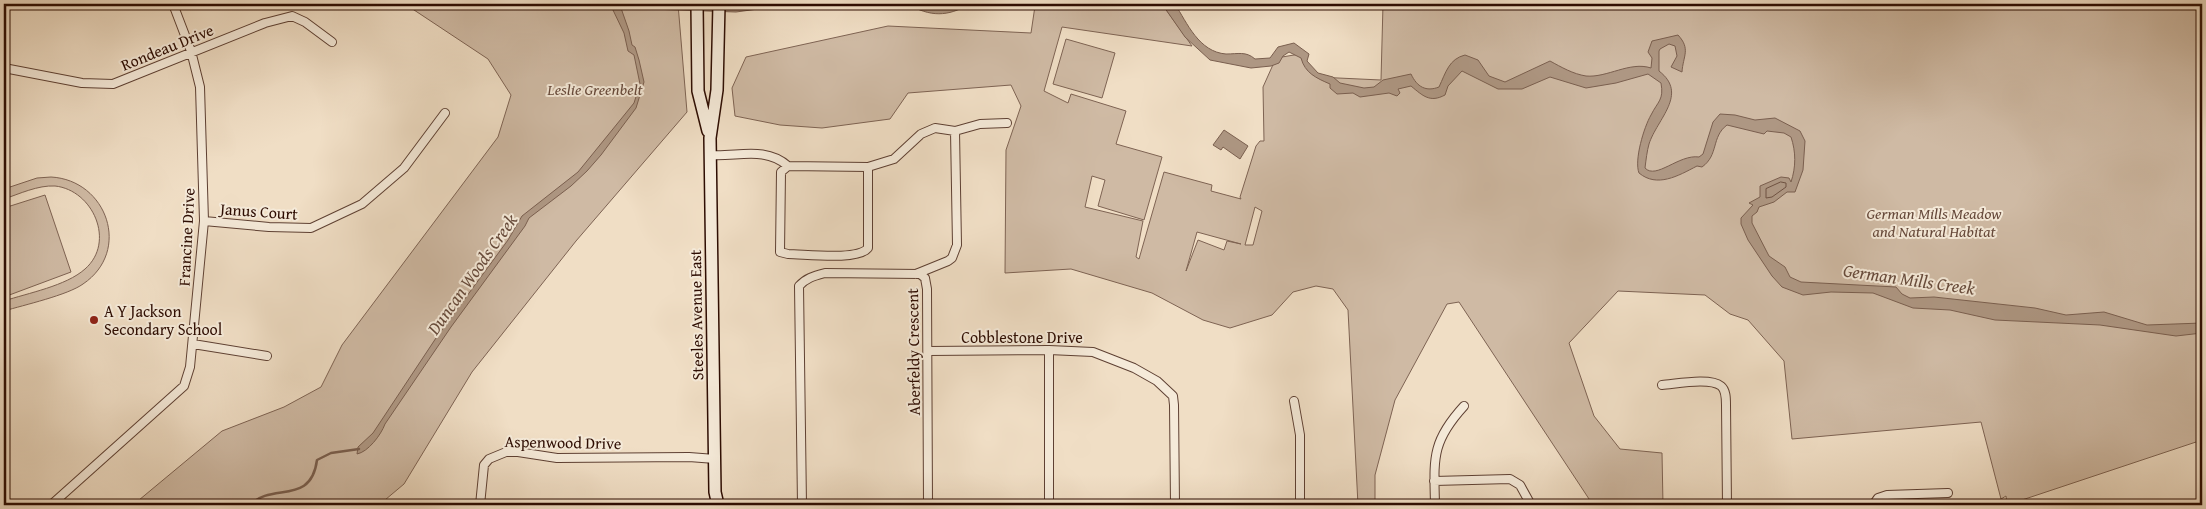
<svg xmlns="http://www.w3.org/2000/svg" width="2206" height="509" font-family="'Gentium Book Plus',serif">
<style>
.green{fill:#cfbaa4;stroke:#7e6353;fill-rule:evenodd}
.water{fill:#ae9783;stroke:#7a5f4f}
.lines{fill:none;stroke-linecap:round;stroke-linejoin:round}
.shore{stroke:#6e5242;stroke-width:1}
.stream{stroke:#7a5f4f;stroke-width:2.5}
.minor-casing{stroke:#5e4033;stroke-width:10}
.secondary-casing{stroke:#2d0c02;stroke-width:14}
.minor{stroke:#f5ead9;stroke-width:8}
.secondary{stroke:#f5ead9;stroke-width:11}
.poi-dot{fill:#8f2418;stroke:#f5ead9;stroke-width:2}
.labels{text-anchor:middle;dominant-baseline:central;stroke-width:4;stroke-linejoin:round;paint-order:stroke}
.street-label{font-size:16px;fill:#2d0c02;stroke:#f5ead9}
.park-label{font-size:16px;font-style:italic;fill:#66493b;stroke:#f5ead9}
.poi-label{font-size:16px;fill:#2d0c02;stroke:#f5ead9;text-anchor:start}
.water-label{font-size:18px;font-style:italic;fill:#674b3c;stroke:#f5ead9}
</style>
<rect width="100%" height="100%" fill="#f0dec5"/>
<filter id="stains"><feTurbulence type="fractalNoise" baseFrequency=".004" numOctaves="4"/><feColorMatrix values="0 0 0 0 .2 0 0 0 0 .09 0 0 0 0 .02 0 0 0 .5 -.17"/></filter>
<radialGradient id="worn" r=".72"><stop offset=".6" stop-color="#630" stop-opacity="0"/><stop offset="1" stop-color="#630" stop-opacity=".3"/></radialGradient>
<!-- green -->
<path class="green" d="M405,4H678L687,112L576,241L472,372L404,484L379,505H133L222,431L284,407L321,387L342,345L498,137L511,95L488,59Z
M1021,4H1162L1192,46L1062,27L1044,91L1068,103L1071,94L1126,111L1116,144L1162,157L1144,220L1098,206L1105,180L1092,176L1085,207L1143,221L1136,257L1139,259L1164,172L1212,185L1211,191L1241,199L1240,197L1256,146L1260,141H1264L1263,87L1276,58L1300,54L1317,77L1381,80L1383,4H2202V440L2007,505L2006,496L2001,499L1981,422L1792,439L1784,361L1748,320L1730,314L1705,295L1618,291L1569,343L1594,416L1620,449L1662,453L1663,505H1593L1459,302L1447,304L1395,400L1375,475V505H1358L1348,310L1333,289L1316,286L1293,292L1272,315L1230,328L1203,320L1152,293L1071,269L1005,273L1006,150L1021,106L1011,85L908,93L890,119L822,128L780,125L735,116L732,88L746,57L888,26L1031,33L1035,6ZM1255,207L1262,211L1253,245H1245ZM1197,232L1241,244L1227,241L1224,250L1198,240L1186,271Z
M1066,39L1115,53L1102,98L1053,84Z
M51,177C107,180 132,251 83,284C68,295 24,305 4,311V301C28,293 66,286 85,269C116,242 93,190 55,186C38,185 19,194 4,199V189L37,178Z
M45,195L71,272L4,297V208Z"/>
<!-- water -->
<path class="water" d="M607,4H861L827,7L758,9L736,12L621,8L629,31L632,45L635,47L639,60L644,82L636,108L601,155L587,171L571,186L529,218L525,226L451,327L385,424C381,435 368,452 357,454L358,447L373,433L436,338L508,240L522,216L578,172L634,103L640,84L634,55L628,51L624,33L612,8Z
M907,4L937,6L942,4H970C947,17 931,17 907,4Z
M1162,4H1175C1187,23 1199,52 1226,54C1238,54 1246,51 1255,59L1270,58L1278,47L1294,43L1309,54L1307,61L1318,73L1333,77L1340,83L1364,88L1374,87L1383,80L1411,74C1417,87 1426,92 1439,87C1446,72 1449,59 1465,55L1478,60L1489,76L1505,82L1550,61C1561,67 1573,74 1586,76C1607,78 1630,61 1651,68L1652,58L1648,52L1652,41L1678,35C1691,49 1683,56 1682,72L1671,67L1677,56L1675,46L1669,44L1660,49L1659,51V71C1689,94 1657,119 1649,144C1647,151 1646,160 1645,168C1656,180 1679,154 1699,157L1703,154L1713,122L1720,114L1735,115L1755,120L1775,118L1800,131L1805,141L1803,170L1795,192H1787L1774,202L1759,207L1757,212L1752,216V223L1769,256L1785,267L1790,277L1801,282L1896,287L1902,294L1910,298L1934,297L2035,308L2066,315L2104,312L2147,325L2202,323V333L2176,336L2100,325L1995,320L1950,310L1913,308L1873,293L1831,292L1803,295L1782,287L1772,276L1748,240L1741,224V218L1753,205L1749,203L1760,197V186L1781,177L1789,178L1791,182C1796,167 1796,152 1791,137L1784,133L1767,131L1764,134L1727,125C1711,137 1719,155 1702,167L1697,166C1678,176 1657,188 1639,173C1634,160 1644,127 1651,115C1658,101 1664,100 1661,83L1648,74L1616,83L1586,88L1550,77L1522,89H1498L1462,71L1448,86L1445,95C1430,103 1423,96 1411,86L1398,89L1400,93L1397,96L1389,93L1360,97L1353,93L1337,94L1330,88V84C1316,78 1305,73 1301,58L1289,52L1283,56L1279,63L1271,66L1251,68L1210,60L1185,37Z
M1224,130L1248,146L1240,159L1223,147L1221,150L1213,145Z"/>
<g class="lines">
<!-- shore -->
<path class="shore" d="M628,4L690,7
M1781,182L1786,183V187L1772,197L1766,198V189Z"/>
<!-- stream -->
<path class="stream" d="M250,505C272,482 311,506 317,460L331,453L359,449"/>
<!-- minor casing -->
<g class="minor-casing">
<path id="minor" d="M4,68L82,83L113,84L265,23L292,16L305,22L332,42
M710,155C738,157 765,146 788,166L868,167L894,159L921,134L935,128L955,131L980,124L1007,123
M788,166L781,172L780,252L788,254C805,254 858,261 868,248V167
M204,221L269,227L311,228L362,204L404,168L445,113
M916,274L948,261L952,258L957,245L955,131
M193,344L267,356
M1049,350V505
M928,351L1049,350L1093,352L1134,368L1157,381L1173,396L1174,405L1175,505
M1662,385C1676,384 1710,377 1721,386C1726,390 1726,398 1726,405L1727,505
M1294,401L1300,435V505
M1434,481L1510,479L1520,485L1531,505
M51,505L184,386L190,367L204,221L200,87L191,51L173,4
M480,505L484,465L489,459L506,452H518L557,458L689,457L715,459
M802,505L799,286C806,278 814,276 825,273L920,274L925,278L927,289L928,505
M1435,505C1434,459 1431,442 1464,406
M1873,505L1878,498L1887,495L1948,493"/>
</g>
<!-- secondary casing -->
<g class="secondary-casing">
<path id="secondary" d="M697,4L698,91L708,131
M718,505L715,492L710,138L717,90L719,4"/>
</g>
<!-- minor -->
<use href="#minor" class="minor"/>
<!-- secondary -->
<use href="#secondary" class="secondary"/>
</g>
<!-- markers -->
<circle class="poi-dot" cx="94" cy="320" r="5"/>
<g class="labels">
<!-- street labels -->
<g class="street-label">
<text transform="translate(167 47) rotate(-22)">Rondeau Drive</text>
<text transform="translate(259 211) rotate(4)">Janus Court</text>
<text transform="translate(186 237) rotate(-87)">Francine Drive</text>
<text transform="translate(696 315) rotate(-91)">Steeles Avenue East</text>
<text x="1022" y="337">Cobblestone Drive</text>
<text transform="translate(913 352) rotate(-91)">Aberfeldy Crescent</text>
<text transform="translate(563 442) rotate(1)">Aspenwood Drive</text>
</g>
<!-- park labels -->
<g class="park-label">
<text x="595" y="89">Leslie Greenbelt</text>
<text x="1934" y="213">German Mills Meadow<tspan x="1934" dy="18">and Natural Habitat</tspan></text>
</g>
<!-- poi labels -->
<g class="poi-label">
<text x="104" y="311">A Y Jackson<tspan x="104" dy="18">Secondary School</tspan></text>
</g>
<!-- water labels -->
<g class="water-label">
<text transform="translate(472 274) rotate(-55)">Duncan Woods Creek</text>
<text transform="translate(1909 279) rotate(8)">German Mills Creek</text>
</g>
</g>
<!-- margin -->
<rect width="2206" height="509" fill="none" stroke="#f0dec5" stroke-width="20"/>
<rect x="5" y="5" width="2196" height="499" fill="none" stroke="#2d0c02" stroke-width="2.5"/>
<rect x="10" y="10" width="2186" height="489" fill="none" stroke="#2d0c02"/>
<rect width="100%" height="100%" filter="url(#stains)"/>
<rect width="100%" height="100%" fill="url(#worn)"/>
</svg>
